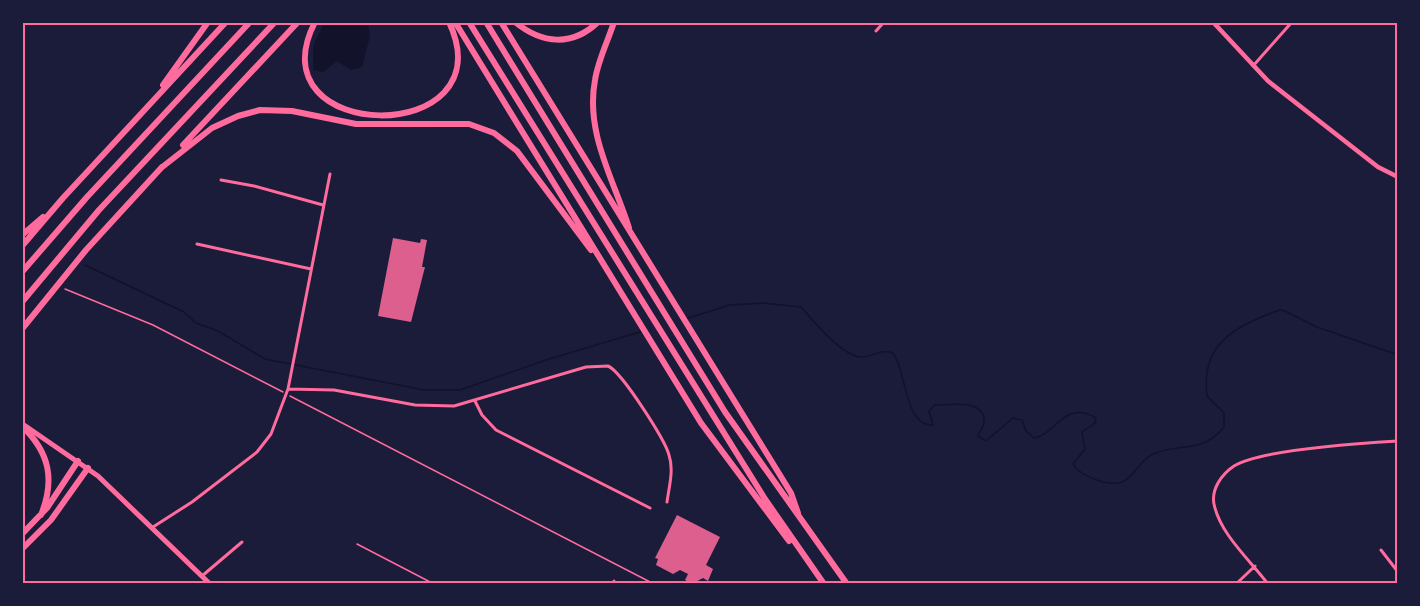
<svg xmlns="http://www.w3.org/2000/svg" width="1420" height="606" font-family="Helvetica,sans-serif">
<style>
.water{fill:#12122b}
.lines{fill:none;stroke-linecap:round;stroke-linejoin:round}
.stream{stroke:#12122b;stroke-width:1.5}
.building{fill:#dd5f8e}
.path{stroke:#ff6b9d;stroke-width:1.5}
.service{stroke:#ff6b9d;stroke-width:1.5}
.minor{stroke:#ff6b9d;stroke-width:3}
.secondary{stroke:#ff6b9d;stroke-width:4.5}
.primary{stroke:#ff6b9d;stroke-width:5}
.motorway{stroke:#ff6b9d;stroke-width:6}
.neatline{fill:none;stroke:#ff6b9d;stroke-width:2}
</style>
<rect width="100%" height="100%" fill="#1b1b3a"/>
<!-- water -->
<path class="water" d="M324,23H368L370,36L362,67L351,70L337,61L323,72L313,70V46Z"/>
<g class="lines">
<!-- stream -->
<path class="stream" d="M85,265L184,312L196,323L218,331L265,359L424,390H460L546,360L643,331
M685,319L730,305L763,303L801,307C813,321 842,356 861,357C874,357 880,348 893,353C906,368 904,427 933,425L929,411L935,405C948,405 986,398 984,423C984,427 979,431 978,436L986,441L1013,418L1022,420L1026,431L1034,438C1055,435 1065,399 1096,418L1095,423L1082,432L1085,449L1073,464C1079,475 1104,485 1118,483C1133,481 1138,461 1153,454C1180,442 1201,455 1224,427V413L1207,396C1200,344 1236,325 1280,310L1285,311L1317,327L1398,355"/>
</g>
<!-- building -->
<path class="building" d="M393,238L420,243L421,239L427,240L422,267H425L411,322L378,316Z
M677,515L720,537L706,565L713,569L708,581L703,578L692,584L685,580L688,574L680,570L673,574L656,565L658,559L655,558Z"/>
<g class="lines">
<!-- path -->
<path class="path" d="M65,289L153,325L283,392
M290,396L654,584"/>
<!-- service -->
<path class="service" d="M357,544L434,584"/>
<!-- minor -->
<path class="minor" d="M876,31L884,22
M1253,66L1292,22
M221,180L254,186L323,205
M197,244L311,269
M288,389L334,390L415,405L454,406L586,367L608,366C622,372 665,440 669,455C674,470 669,487 667,502
M475,401L482,415L496,430L650,508
M153,527L192,502L257,452L271,434L288,389L330,174
M1381,550L1398,572
M202,576L242,542
M614,584V581
M1236,584L1255,566
M1268,584C1250,560 1220,534 1214,504C1211,489 1222,474 1234,466C1259,450 1365,443 1398,441"/>
<!-- secondary -->
<path class="secondary" d="M1213,22L1268,81L1378,167L1398,177"/>
<!-- primary -->
<path class="primary" d="M24,425L98,476L210,584"/>
<!-- motorway -->
<path class="motorway" d="M315,22C252,145 508,148 449,22
M455,22L701,423L789,541
M469,22L765,499L824,584
M486,22L725,412L847,584
M501,22L791,493L798,513
M515,22C542,44 572,47 598,22
M614,22C608,41 598,60 595,80C585,133 614,180 629,228
M163,85L208,22
M183,145L298,22
M161,168L212,128L238,116L260,110L292,111L356,124H469L494,133L517,151L591,250
M22,235L43,217
M22,246L63,198L226,22
M22,272L87,197L250,22
M22,302L99,210L275,22
M22,329L86,250L162,167
M22,426C50,453 55,480 41,515
M22,534L47,508L78,461
M22,549L51,520L88,468"/>
</g>
<!-- border -->
<rect width="1420" height="606" fill="none" stroke="#1b1b3a" stroke-width="48"/>
<rect x="24" y="24" width="1372" height="558" class="neatline"/>
</svg>
